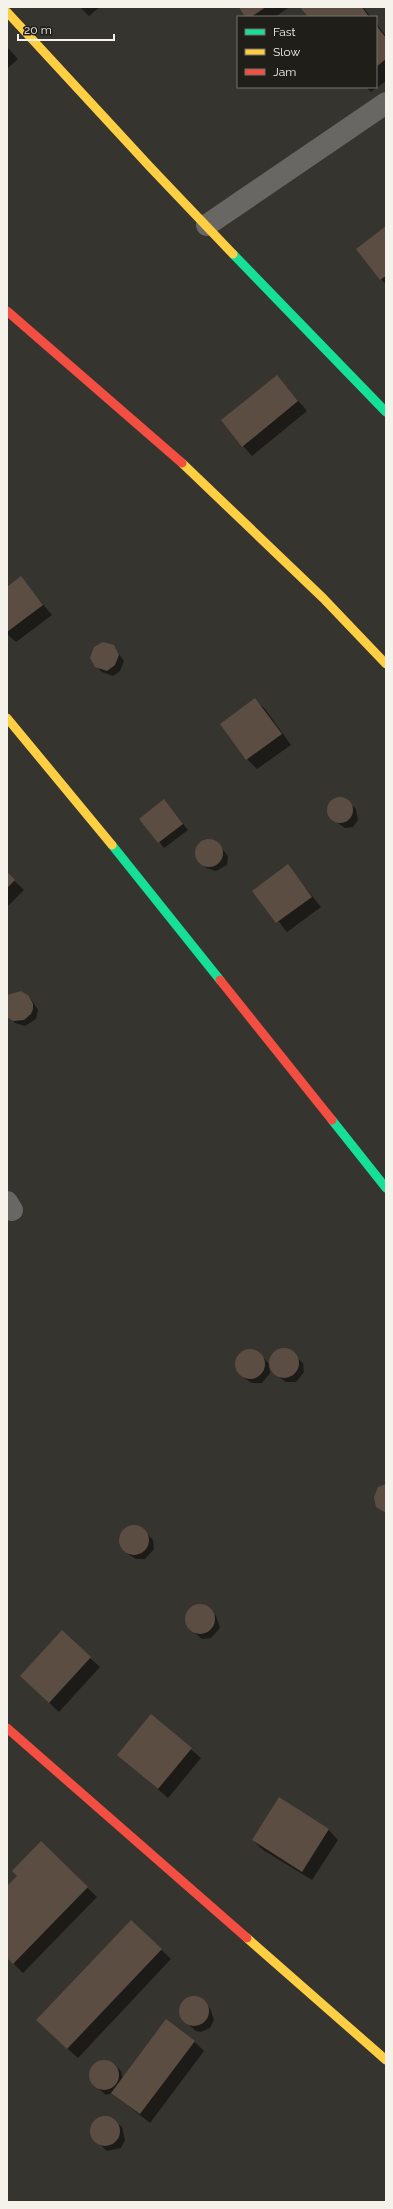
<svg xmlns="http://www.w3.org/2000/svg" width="393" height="2209" font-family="Raleway,sans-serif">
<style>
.shadow{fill:#0007}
.building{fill:#5c4d43}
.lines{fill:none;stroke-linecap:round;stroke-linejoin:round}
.street{stroke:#686763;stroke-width:22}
.fast{stroke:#16e098;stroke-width:9}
.slow{stroke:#ffcf43;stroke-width:9}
.jam{stroke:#f24e42;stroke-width:9}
</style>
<rect width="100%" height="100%" fill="#36342e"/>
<!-- shadow -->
<path class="shadow" d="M80,7H100L89,16Z
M240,7H288V8L275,17H247Z
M301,7H363L371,17H309Z
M376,23L386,36V81L371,92L366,87H376Z
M7,47L18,59L7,69Z
M386,227V285L357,249Z
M277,376L307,411L252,456L243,446Z
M21,578L52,615L16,642L7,634V588Z
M113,646L124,661L120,671L113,676L102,672L96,666Z
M255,700L265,709L291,745L257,769L247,759L222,725Z
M337,799H344L356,809L358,820L353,827L345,828L332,819L329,807Z
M169,806L188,830L164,848L141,819Z
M209,840L217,843L228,856L227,865L216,871L206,868L197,855L201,844Z
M288,866L321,907L287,932L254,891Z
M7,874L24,890L7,907Z
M29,996L38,1010L36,1019L25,1026L15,1023L7,1015V997Z
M287,1349L303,1363L304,1372L296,1382H286L278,1376L272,1371L270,1361L274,1353Z
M253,1350L257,1351L269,1364L270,1373L262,1383H252L244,1378L239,1372L236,1362L240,1353Z
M137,1526L141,1527L153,1540L154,1549L145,1559H136L128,1554L122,1548L119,1538L124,1529Z
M203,1605L216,1616L220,1628L211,1638L202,1639L188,1627L186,1618L190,1609Z
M90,1658L100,1667L59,1712L31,1686Z
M151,1715L201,1758L168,1798L118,1755Z
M280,1799L329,1830L338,1840L312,1880L263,1850L253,1840Z
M41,1842L97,1897L23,1973L7,1957V1887L18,1876Z
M131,1921L171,1959L78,2058L47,2030Z
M197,1998L210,2008L214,2020L210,2028L201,2032L196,2031L182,2019L180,2010L184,2001Z
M194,2041L204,2051L150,2123L112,2093L106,2095L92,2083L90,2074L94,2065L98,2062L107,2061L115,2065L121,2071L123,2079Z
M109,2117L122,2127L125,2140L121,2148L107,2151L94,2139L91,2130L96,2121Z"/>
<!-- building -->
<path class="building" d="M239,7H266L251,17H245Z
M300,7H362L369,17H308Z
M376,25L386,38V59L376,67Z
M386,226V276L380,280L356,249Z
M277,375L298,401L242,447L221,420Z
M21,576L43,605L7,632V587Z
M103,642L114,645L119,655L115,665L107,671L95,667L90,658L94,647Z
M255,698L282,734L246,760L220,724Z
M327 810a13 13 0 1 1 26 0a13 13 0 1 1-26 0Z
M164,799L183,824L158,843L139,819Z
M195 853a14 14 0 1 1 28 0a14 14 0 1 1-28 0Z
M288,864L312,897L276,923L252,891Z
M7,872L15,880L7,888Z
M21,991L29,996L33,1004V1009L31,1014L24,1020L13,1021L7,1017V995Z
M269 1363a15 15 0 1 1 30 0a15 15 0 1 1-30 0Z
M235 1364a15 15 0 1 1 30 0a15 15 0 1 1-30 0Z
M386,1484V1513L376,1507L374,1497L378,1487Z
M119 1540a15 15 0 1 1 30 0a15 15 0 1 1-30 0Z
M185 1619a15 15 0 1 1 30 0a15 15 0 1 1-30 0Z
M62,1630L91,1657L49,1703L20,1676Z
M151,1714L192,1748L158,1789L117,1755Z
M279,1797L329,1829L302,1872L252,1840Z
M41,1841L88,1887L13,1964L7,1958V1886L17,1876L12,1871Z
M131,1920L162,1949L67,2049L36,2020Z
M179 2011a15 15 0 1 1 30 0a15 15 0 1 1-30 0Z
M166,2019L195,2041L140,2114L111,2093Z
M89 2075a15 15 0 1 1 30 0a15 15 0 1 1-30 0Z
M90 2131a15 15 0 1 1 30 0a15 15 0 1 1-30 0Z"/>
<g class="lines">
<!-- street -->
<path class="street" d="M207,225L386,103
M7,1202L12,1210"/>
<!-- fast -->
<path class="fast" d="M233,254L386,412
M112,845L220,980
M332,1120L386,1188"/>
<!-- slow -->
<path class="slow" d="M7,12L151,168L233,254
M182,463L323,598L386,664
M7,718L112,845
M247,1938L386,2060"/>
<!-- jam -->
<path class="jam" d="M7,311L182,463
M220,980L332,1120
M7,1728L247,1938"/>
</g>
<!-- border -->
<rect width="393" height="2209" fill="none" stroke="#f4f2eb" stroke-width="16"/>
<!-- legend -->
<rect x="237" y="16" width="140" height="72" fill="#1f1e18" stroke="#74736c"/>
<rect x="245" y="29" width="20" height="6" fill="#16e098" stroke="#74736c"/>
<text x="273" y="36" font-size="12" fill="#f4f2eb">Fast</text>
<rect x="245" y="49" width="20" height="6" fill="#ffcf43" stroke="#74736c"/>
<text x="273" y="56" font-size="12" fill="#f4f2eb">Slow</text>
<rect x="245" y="69" width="20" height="6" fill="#f24e42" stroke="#74736c"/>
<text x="273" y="76" font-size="12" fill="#f4f2eb">Jam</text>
<!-- scale -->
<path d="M18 34v6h96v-6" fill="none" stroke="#f4f2eb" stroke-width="2"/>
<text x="24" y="34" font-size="12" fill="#f4f2eb" stroke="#1f1e18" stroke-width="3" paint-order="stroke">20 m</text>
</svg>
